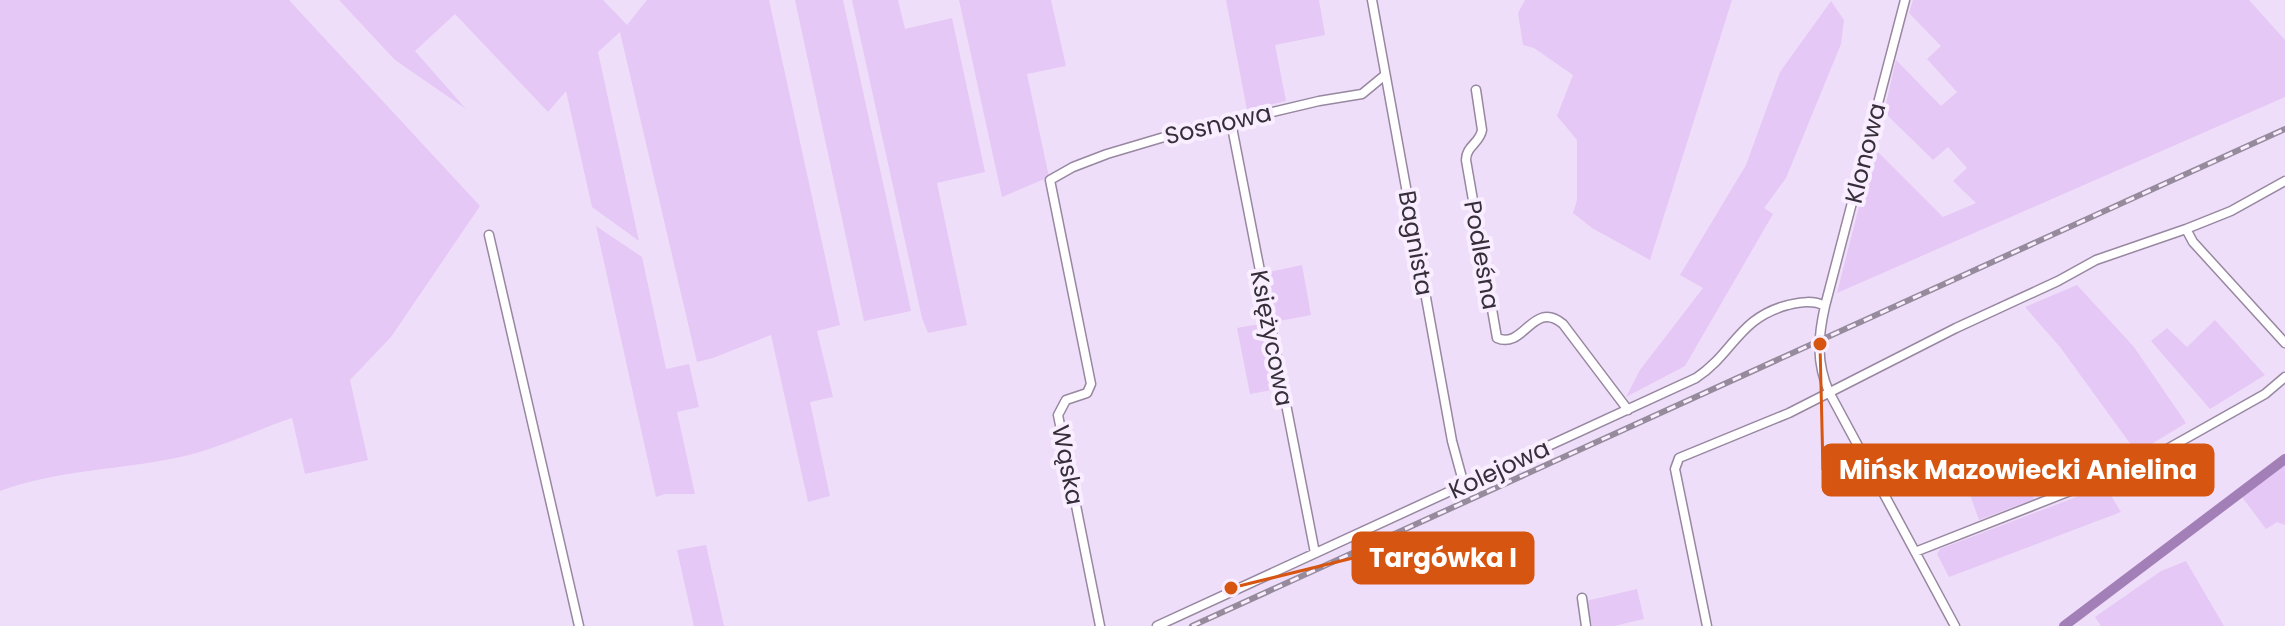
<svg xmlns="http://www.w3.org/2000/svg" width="2285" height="626" font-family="Poppins,sans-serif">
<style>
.green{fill:#e5c8f5}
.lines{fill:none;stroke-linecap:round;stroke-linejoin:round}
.canal{stroke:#a37fb7;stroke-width:10}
.minor-casing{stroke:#9787a0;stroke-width:11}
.minor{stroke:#fff;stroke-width:8}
.rail-casing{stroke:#968a9d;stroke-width:6}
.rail{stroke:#f9eeff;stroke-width:3;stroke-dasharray:9;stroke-linecap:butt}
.labels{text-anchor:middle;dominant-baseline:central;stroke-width:8;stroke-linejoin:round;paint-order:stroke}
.street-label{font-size:24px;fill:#362f39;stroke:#f9eeff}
.leader{fill:none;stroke:#d65510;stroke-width:3}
.callout-dot{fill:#d65510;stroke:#f9eeff;stroke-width:3}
.callout{fill:#d65510;stroke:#d65510;stroke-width:3}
.callout-label{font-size:26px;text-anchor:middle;font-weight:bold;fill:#fff}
</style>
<rect width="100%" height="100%" fill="#efdef9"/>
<!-- green -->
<path class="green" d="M0,0H289L480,206L391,337L350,380L368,460L305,474L292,418C254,431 215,450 176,458C117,470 57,470 0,491Z
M339,0H603L627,25L647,0H769L840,325L817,331L833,397L810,402L830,496L808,502L771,335L713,358L697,362L620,32L598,52L639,241L592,207L566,91L548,112L455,14L415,51L466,109L395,60Z
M795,0H843L911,311L864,321Z
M852,0H898L905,29L952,18L985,172L937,183L967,325L928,333L922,318Z
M959,0H1051L1066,66L1027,74L1049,177L1002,197Z
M1226,0H1319L1325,35L1275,45L1286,101L1247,110Z
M1525,0H1732L1650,260L1592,228L1573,213L1577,200V140L1557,116L1573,75L1534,48L1523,45L1518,13Z
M1913,0H2249L2285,40V97L1837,293L1874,148L1943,217L1976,203L1953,181L1967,168L1948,147L1933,160L1884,112L1896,60L1941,106L1957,92L1927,59L1941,46L1909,13Z
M1831,1L1844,20L1841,44L1786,178L1764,208L1773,214L1685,366L1626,397L1640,370L1703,288L1680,275L1746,165L1780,72Z
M596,226L642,257L666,369L689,364L699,407L677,412L695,494H665L656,497Z
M1302,265L1311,315L1274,322L1264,273Z
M2077,285L2134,347L2186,423L2137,453L2060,347L2025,307Z
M2215,320L2265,375L2210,409L2151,341L2167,328L2187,347Z
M1265,323L1278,389L1250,394L1237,328Z
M2285,464V525L2277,522L2266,529L2242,497Z
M2024,472L2034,499L1979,520L1969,492Z
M2105,486L2121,512L1949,577L1937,554L1940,549Z
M706,545L724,626H694L677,550Z
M2186,561L2224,626H2101L2095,617L2161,571Z
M1637,589L1644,619L1614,626H1592L1586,601Z"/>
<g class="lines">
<!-- canal -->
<path class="canal" d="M2064,626L2285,459"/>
<!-- minor casing -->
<g class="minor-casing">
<path id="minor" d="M1372,0L1452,441L1464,485
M1905,0L1825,306C1818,337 1816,362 1829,392L1955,626
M1476,90L1482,130C1480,143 1466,146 1466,160L1497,338C1524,350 1533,299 1563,324L1628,410
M1231,122L1315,553
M2186,229L2193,242L2285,343
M489,235L579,626
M1915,552L2144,462L2265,394L2285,377
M1582,598L1586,626
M1100,626L1058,415L1066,400L1087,393L1091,384L1050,180L1073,167L1107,154L1208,124L1231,122L1319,101L1362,94L1385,75
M1157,626L1696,378C1734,353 1738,318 1788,305C1801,302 1813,300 1825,306
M1707,626L1675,469L1679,458L1789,413L1956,328L2058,281L2096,260L2186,229L2231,211L2285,181"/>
</g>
<!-- minor -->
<use href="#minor" class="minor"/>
<!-- rail casing -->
<g class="rail-casing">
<path id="rail" d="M1192,626L2285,129"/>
</g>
<!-- rail -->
<use href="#rail" class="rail"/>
</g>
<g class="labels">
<!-- street labels -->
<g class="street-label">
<text transform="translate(1218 124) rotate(-13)">Sosnowa</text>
<text transform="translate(1865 153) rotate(-76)">Klonowa</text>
<text transform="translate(1416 243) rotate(80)">Bagnista</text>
<text transform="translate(1482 255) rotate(80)">Podleśna</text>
<text transform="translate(1272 338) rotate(79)">Księżycowa</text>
<text transform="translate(1068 465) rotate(79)">Wąska</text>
<text transform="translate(1499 469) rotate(-25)">Kolejowa</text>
</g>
</g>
<!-- callouts -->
<path class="leader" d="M1820 344L1823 470M1231 588L1353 558"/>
<g class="callout-dot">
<circle cx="1820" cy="344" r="8"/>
<circle cx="1231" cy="588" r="8"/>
</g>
<g class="callout">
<rect x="1823" y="445" width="390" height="50" rx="8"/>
<rect x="1353" y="533" width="180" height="50" rx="8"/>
</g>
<g class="callout-label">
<text x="2018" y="479">Mińsk Mazowiecki Anielina</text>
<text x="1443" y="567">Targówka I</text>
</g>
</svg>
